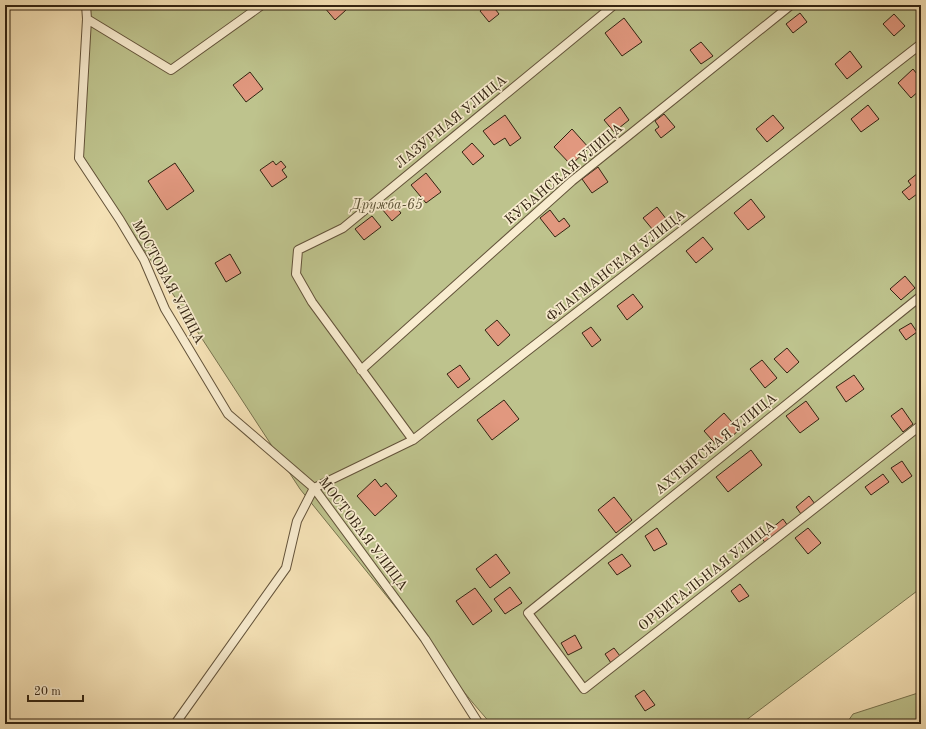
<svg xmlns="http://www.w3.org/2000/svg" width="926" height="729" font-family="'Old Standard TT',serif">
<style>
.green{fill:#bec38d;stroke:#78734f}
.building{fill:#e1987f;stroke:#322311}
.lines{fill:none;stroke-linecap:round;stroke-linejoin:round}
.service-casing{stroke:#63533a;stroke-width:10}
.service{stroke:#f9edd0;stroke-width:8}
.labels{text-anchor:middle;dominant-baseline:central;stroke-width:3.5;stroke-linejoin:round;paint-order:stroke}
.street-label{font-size:14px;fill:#322311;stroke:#f9edd0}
.park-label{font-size:14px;font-style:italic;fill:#5c5336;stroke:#f9edd0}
</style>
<rect width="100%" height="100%" fill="#f6e3b7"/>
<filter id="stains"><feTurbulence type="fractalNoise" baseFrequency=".005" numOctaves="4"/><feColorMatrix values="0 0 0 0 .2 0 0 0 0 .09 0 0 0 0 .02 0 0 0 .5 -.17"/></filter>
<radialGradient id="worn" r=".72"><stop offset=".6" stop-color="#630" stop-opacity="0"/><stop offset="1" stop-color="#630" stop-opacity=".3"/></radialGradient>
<!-- green -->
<path class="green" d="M90,5H921V588L741,724H491L473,703L300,489L79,150Z
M921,692V724H846L853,714Z"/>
<!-- building -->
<path class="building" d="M326,5H341L346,10L335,20L324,7Z
M487,5H492L499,14L489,22L480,11Z
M800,13L807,22L793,33L786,24Z
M894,14L905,26L894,36L883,24Z
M624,18L642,42L622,56L605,33Z
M701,42L713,56L701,64L690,50Z
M850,51L862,67L847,79L835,64Z
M913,69L921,79V89L911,98L898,83Z
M250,72L263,89L246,102L233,85Z
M868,105L879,119L861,132L851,119Z
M620,107L629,120L614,132L604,120Z
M664,114L675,127L661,138L655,130L659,127L655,121Z
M505,115L521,138L510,146L505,138L494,145L483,131Z
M773,115L784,128L767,142L756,129Z
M572,129L589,148L571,165L554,147Z
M472,143L484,156L473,165L462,152Z
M273,161L276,165L281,161L286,167L282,170L287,177L272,187L260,170Z
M175,163L194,191L167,210L148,181Z
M598,167L608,182L592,193L582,179Z
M426,173L441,192L426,203L411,185Z
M918,173L921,177V191L909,200L902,192L911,185L908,181Z
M751,199L765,217L748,230L734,213Z
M391,201L401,213L392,221L382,209Z
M657,207L667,220L653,230L643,218Z
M550,210L559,222L564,218L570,226L555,237L540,218Z
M372,216L381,227L364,240L355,229Z
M703,237L713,249L696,263L686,251Z
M230,254L241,273L226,282L215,263Z
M905,276L915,288L901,300L890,289Z
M633,294L643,307L627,320L617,306Z
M497,320L510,335L498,346L485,330Z
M911,323L917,332L906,340L899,330Z
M591,327L601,340L592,347L582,333Z
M787,348L799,362L787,373L774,359Z
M762,360L777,378L765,388L750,369Z
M460,365L470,379L458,388L447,374Z
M854,375L864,389L846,402L836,387Z
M504,400L519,419L492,440L477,420Z
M806,401L819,419L800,433L786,416Z
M902,408L913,424L903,432L891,416Z
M724,413L739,430L719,448L704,431Z
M751,450L762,465L728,492L716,477Z
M902,461L912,476L902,483L891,468Z
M883,474L889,482L871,495L865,487Z
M375,479L381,487L386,483L397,496L375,516L357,496Z
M809,496L815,504L801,514L796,507Z
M614,497L632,520L616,533L598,510Z
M783,519L788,526L766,544L761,537Z
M657,528L667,544L654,551L645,536Z
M808,528L821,543L808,554L795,538Z
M496,554L510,573L490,588L476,569Z
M622,554L631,566L617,575L608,563Z
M740,584L749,596L739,602L731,591Z
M510,587L522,603L505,614L494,599Z
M475,588L492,611L473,625L456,601Z
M575,635L582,648L568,655L561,643Z
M614,648L620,656L611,663L605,654Z
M644,690L655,705L645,711L635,696Z"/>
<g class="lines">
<!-- service casing -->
<g class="service-casing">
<path id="service" d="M86,5L87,19L79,158L120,220L144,260L165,309L228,414L314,488L425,639L479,724
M87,19L171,70L262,5
M921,296L528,613L584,689L921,425
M361,370L572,181L791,5
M413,440L312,302L296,274L298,250L343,228L614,5
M175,724L286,568L297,521L314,488L413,440L921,44"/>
</g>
<!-- service -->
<use href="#service" class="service"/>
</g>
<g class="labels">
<!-- street labels -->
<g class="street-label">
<text transform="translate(451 122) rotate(-39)">ЛАЗУРНАЯ УЛИЦА</text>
<text transform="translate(564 174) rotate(-40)">КУБАНСКАЯ УЛИЦА</text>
<text transform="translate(616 266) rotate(-38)">ФЛАГМАНСКАЯ УЛИЦА</text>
<text transform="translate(168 282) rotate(62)">МОСТОВАЯ УЛИЦА</text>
<text transform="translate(716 444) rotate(-39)">АХТЫРСКАЯ УЛИЦА</text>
<text transform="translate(363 534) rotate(53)">МОСТОВАЯ УЛИЦА</text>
<text transform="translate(707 576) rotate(-38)">ОРБИТАЛЬНАЯ УЛИЦА</text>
</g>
<!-- park labels -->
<g class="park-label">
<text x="387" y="205">Дружба-65</text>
</g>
</g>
<!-- margin -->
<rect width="926" height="729" fill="none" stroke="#f6e3b7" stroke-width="20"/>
<rect x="6" y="6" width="914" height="717" fill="none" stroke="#322311" stroke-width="2"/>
<rect x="10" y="10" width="906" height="709" fill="none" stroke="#322311"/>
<!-- scale -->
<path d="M28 695v6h55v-6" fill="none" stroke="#322311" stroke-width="2"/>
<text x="34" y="695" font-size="12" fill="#322311" stroke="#f9edd0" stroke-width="3" paint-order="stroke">20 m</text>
<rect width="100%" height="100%" filter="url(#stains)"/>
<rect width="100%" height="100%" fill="url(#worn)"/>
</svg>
